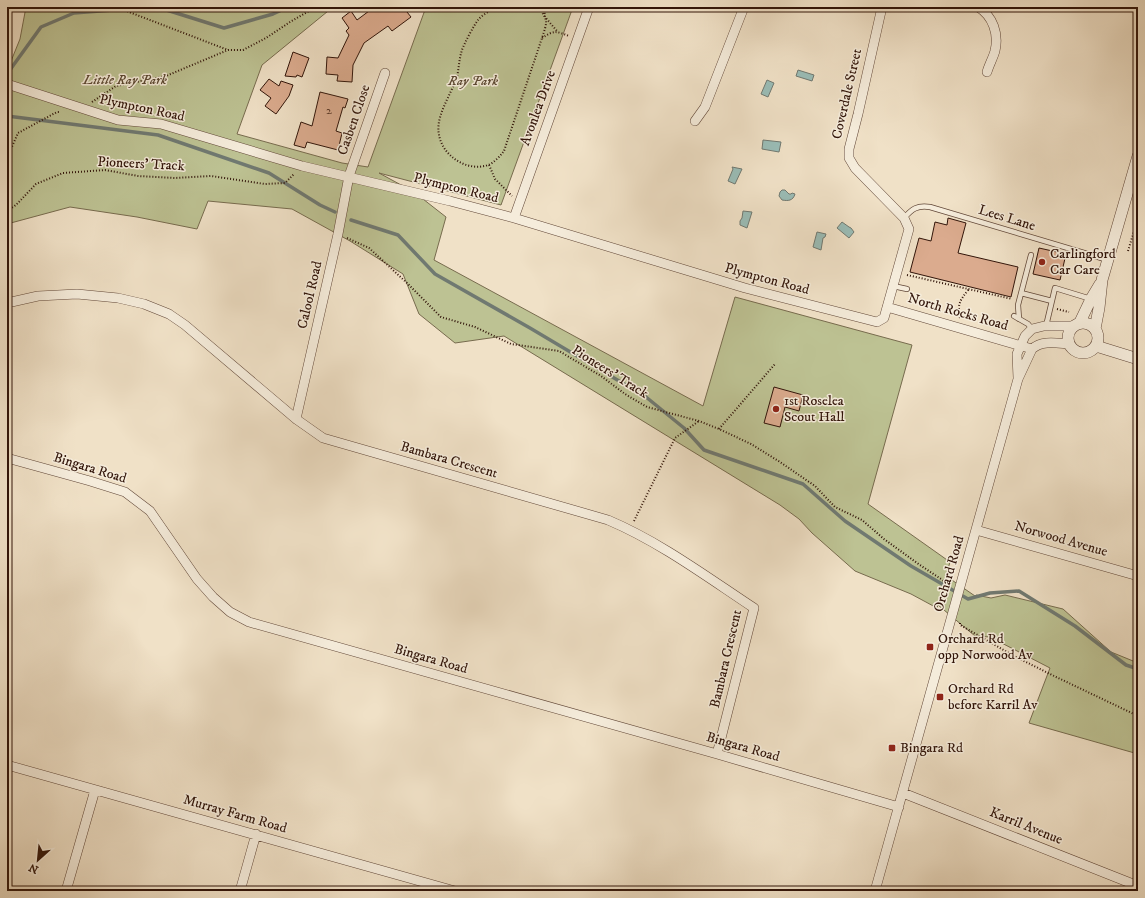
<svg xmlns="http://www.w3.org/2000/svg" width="1145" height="898" font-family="'IM FELL DW Pica',serif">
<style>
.green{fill:#bdc293;stroke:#776b4e}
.water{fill:#9abdb7;stroke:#707971}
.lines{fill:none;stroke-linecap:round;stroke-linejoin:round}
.stream{stroke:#707971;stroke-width:3.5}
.building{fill:#dbab8e;stroke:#311409}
.service-casing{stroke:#614738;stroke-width:6}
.minor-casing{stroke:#614738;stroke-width:10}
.tertiary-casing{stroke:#614738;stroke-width:12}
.path{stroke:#311409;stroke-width:2;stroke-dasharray:1 2;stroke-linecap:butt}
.service{stroke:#f5ecdb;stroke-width:4.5}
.minor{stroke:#f5ecdb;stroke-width:9}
.tertiary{stroke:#f5ecdb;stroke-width:11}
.poi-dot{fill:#8f2418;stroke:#f5ecdb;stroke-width:1.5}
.labels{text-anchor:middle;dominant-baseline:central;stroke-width:3;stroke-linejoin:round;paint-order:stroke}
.number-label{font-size:12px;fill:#5c3a2a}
.park-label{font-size:14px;font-style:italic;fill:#5b4832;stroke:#f5ecdb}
.street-label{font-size:14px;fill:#311409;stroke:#f5ecdb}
.poi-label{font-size:14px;fill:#311409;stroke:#f5ecdb;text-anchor:start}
</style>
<rect width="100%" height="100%" fill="#f0e1c7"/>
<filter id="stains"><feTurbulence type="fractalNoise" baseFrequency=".005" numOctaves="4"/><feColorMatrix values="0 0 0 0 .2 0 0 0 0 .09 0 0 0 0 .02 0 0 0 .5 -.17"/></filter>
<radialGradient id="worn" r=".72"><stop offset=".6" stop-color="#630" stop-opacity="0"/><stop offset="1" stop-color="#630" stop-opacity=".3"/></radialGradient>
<!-- green -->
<path class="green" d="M26,7H333L262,65L237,134L342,163L368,167L426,7H573L501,205L379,173L414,192L446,217L434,260L703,406L735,297L912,345L868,504L950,562L946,576L975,596L976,595L991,598L1005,595L1063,609L1111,652L1138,663V754L1029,723L1050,668L990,637L975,636L938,605L937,608L911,594L855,571L812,533L799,519L780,505L504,336L455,343L419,314L403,274L350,241L292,209L208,201L197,229L137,217L70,207L7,224V71L20,39Z"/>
<!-- water -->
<path class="water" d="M798,70L814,75L812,81L796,76Z
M767,80L774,83L768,97L761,94Z
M763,140L781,142L779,152L762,149Z
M732,167L742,169L735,184L728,181L733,169Z
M782,190H785L789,194H791L792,193L795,194C793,201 788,201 782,200L779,196L780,192Z
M743,211L752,212L747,228L740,225V221L742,218Z
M842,222L849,227L851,228L854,232L849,238L837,228Z
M817,232L826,234L825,237L823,238L821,250L813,247Z"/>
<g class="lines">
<!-- stream -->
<path class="stream" d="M157,7L224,28L273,14L288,7
M7,74L41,27L74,13L152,7
M7,116L158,135L269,173L320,205L335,212
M351,220L398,235L435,274L530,328L646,397L684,428L704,450L803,484L845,521L911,566L968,599L990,593L1019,591L1075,626L1126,665L1138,669"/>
</g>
<!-- building -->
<path class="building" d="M379,7H403L411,17L392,31L388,26L364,43L353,65L352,82L337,81L338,75L326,74L327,57L338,58L349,35L346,31L349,28L342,18L351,11L357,20L373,8L374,11Z
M293,52L309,58L302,77L297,75L296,77L285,76Z
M269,79L279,86L281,81L293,85L289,96L276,114L265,106L271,98L260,90Z
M320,92L348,99L345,108L343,107L336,131L342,133L338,150L307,142L305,148L294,145L301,122L312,126Z
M948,218L966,223L958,253L1018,267L1011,297L910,272L919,238L931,241L935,222L947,225Z
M1039,248L1066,254L1060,280L1033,274Z
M774,387L803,395L799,411L785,407L780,427L764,423Z"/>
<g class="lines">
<!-- service casing -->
<g class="service-casing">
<path id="service" d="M904,218C912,209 917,205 930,207L1108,260
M1136,224L1138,219
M893,286L907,289
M1021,293L1052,301
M1014,316L1028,324L1032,329
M1019,319L1018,305L1031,255
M1046,326L1055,288L1091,299"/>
</g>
<!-- minor casing -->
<g class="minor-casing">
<path id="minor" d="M978,7C993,16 999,34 995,51C993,58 989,65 987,72
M7,84L118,120L161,124L302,166L450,201L514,218L745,288L877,322L884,318L909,229L904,218L855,168L849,158V149L858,114L882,7
M695,121L705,107L744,7
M514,218L589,7
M7,303L38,296L77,294L118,298L144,304L169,314L185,325L296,419L323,438L608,520C660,542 707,577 754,608L717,754
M887,307L1032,349
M1018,378L1017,354L1025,336L1032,329L1044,326H1072
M296,419L338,234L349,176L385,73
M7,458L90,481L125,492L150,511L197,579L213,597L230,612L249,622L717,754L899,807
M976,530L1138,576
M7,765L455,891
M903,793L1138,886
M66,891L95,790
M240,891L256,834
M875,891L1018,379L1032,349C1042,340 1056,343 1069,344"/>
</g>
<!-- tertiary casing -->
<g class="tertiary-casing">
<path id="tertiary" d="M1080,322L1091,299L1100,284
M1068 338a15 15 0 1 1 30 0a15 15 0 1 1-30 0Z
M1095,329L1099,308L1102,280L1138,156
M1096,346L1138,359"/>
</g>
<!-- path -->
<path class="path" d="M116,7L228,50
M495,7C490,11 482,15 478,20C474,25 464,44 462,50C459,59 459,68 457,77C451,95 435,116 439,135C443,157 468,172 488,165C494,163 500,156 504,151L542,38C547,22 549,21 538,7
M544,7L545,17L557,31
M542,38C554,30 556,31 569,36
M92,102L116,86L166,76L228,50H243L266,38L290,22L316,7
M7,154L11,149L18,133L57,112H60
M489,165L495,179L512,196
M7,211L16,205L36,184L63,173L105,170L138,176L175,178L211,176L265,184L285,183L294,174
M347,238L369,248L407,283L441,317L475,327L511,344L559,351L601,376L625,394L647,407L699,421L719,429L751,444L780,462L815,486L835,507L862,520L884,539L917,563L950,585
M1128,251L1134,231
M907,275L1012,299
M1057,309L1069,312
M960,318C957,304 960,300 969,289
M719,429L775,364
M634,521L675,438L699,421
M960,623V625L1014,656L1052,675L1138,716"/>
<!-- service -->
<use href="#service" class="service"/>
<!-- minor -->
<use href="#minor" class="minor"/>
<!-- tertiary -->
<use href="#tertiary" class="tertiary"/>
</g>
<!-- markers -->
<g class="poi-dot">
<circle cx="1042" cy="262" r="4"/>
<circle cx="776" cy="409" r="4"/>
<rect x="926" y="643" width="8" height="8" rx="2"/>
<rect x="936" y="693" width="8" height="8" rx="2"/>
<rect x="888" y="744" width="8" height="8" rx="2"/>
</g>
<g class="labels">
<!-- number labels -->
<g class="number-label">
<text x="329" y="110">2</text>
</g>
<!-- park labels -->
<g class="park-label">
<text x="125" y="80">Little Ray Park</text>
<text x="473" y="81">Ray Park</text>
</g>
<!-- street labels -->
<g class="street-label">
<text transform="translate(847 94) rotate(-77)">Coverdale Street</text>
<text transform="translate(142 108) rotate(12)">Plympton Road</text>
<text transform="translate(538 108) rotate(-70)">Avonlea Drive</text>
<text transform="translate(354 120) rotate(-71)">Casben Close</text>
<text transform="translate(141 164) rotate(3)">Pioneers' Track</text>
<text transform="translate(456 188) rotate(14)">Plympton Road</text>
<text transform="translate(1007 218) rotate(17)">Lees Lane</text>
<text transform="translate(767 279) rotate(15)">Plympton Road</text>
<text transform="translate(310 295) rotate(-77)">Calool Road</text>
<text transform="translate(958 312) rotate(16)">North Rocks Road</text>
<text transform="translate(610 372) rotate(32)">Pioneers' Track</text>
<text transform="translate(449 460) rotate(16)">Bambara Crescent</text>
<text transform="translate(90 468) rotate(17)">Bingara Road</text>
<text transform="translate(1061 539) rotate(16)">Norwood Avenue</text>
<text transform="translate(949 574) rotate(-74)">Orchard Road</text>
<text transform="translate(431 659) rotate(16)">Bingara Road</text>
<text transform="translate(726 659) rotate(-77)">Bambara Crescent</text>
<text transform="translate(743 747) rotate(16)">Bingara Road</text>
<text transform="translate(235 814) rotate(16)">Murray Farm Road</text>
<text transform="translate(1026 826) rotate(22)">Karril Avenue</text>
</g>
<!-- poi labels -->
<g class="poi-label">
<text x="1050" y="254">Carlingford<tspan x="1050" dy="16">Car Care</tspan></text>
<text x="784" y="401">1st Roselea<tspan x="784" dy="16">Scout Hall</tspan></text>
<text x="938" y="639">Orchard Rd<tspan x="938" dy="16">opp Norwood Av</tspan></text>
<text x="948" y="689">Orchard Rd<tspan x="948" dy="16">before Karril Av</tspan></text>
<text x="900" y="748">Bingara Rd</text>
</g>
</g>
<!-- margin -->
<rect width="1145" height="898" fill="none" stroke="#f0e1c7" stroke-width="24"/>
<rect x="8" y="8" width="1129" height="882" fill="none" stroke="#311409" stroke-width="2"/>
<rect x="12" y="12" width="1121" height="874" fill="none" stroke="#311409"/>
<!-- north arrow -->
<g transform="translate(38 860) rotate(207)" stroke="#f5ecdb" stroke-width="3" paint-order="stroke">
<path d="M0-3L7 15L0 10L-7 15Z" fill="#311409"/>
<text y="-6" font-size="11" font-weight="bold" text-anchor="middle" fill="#311409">N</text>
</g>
<rect width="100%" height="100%" filter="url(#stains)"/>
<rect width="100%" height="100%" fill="url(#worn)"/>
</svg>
